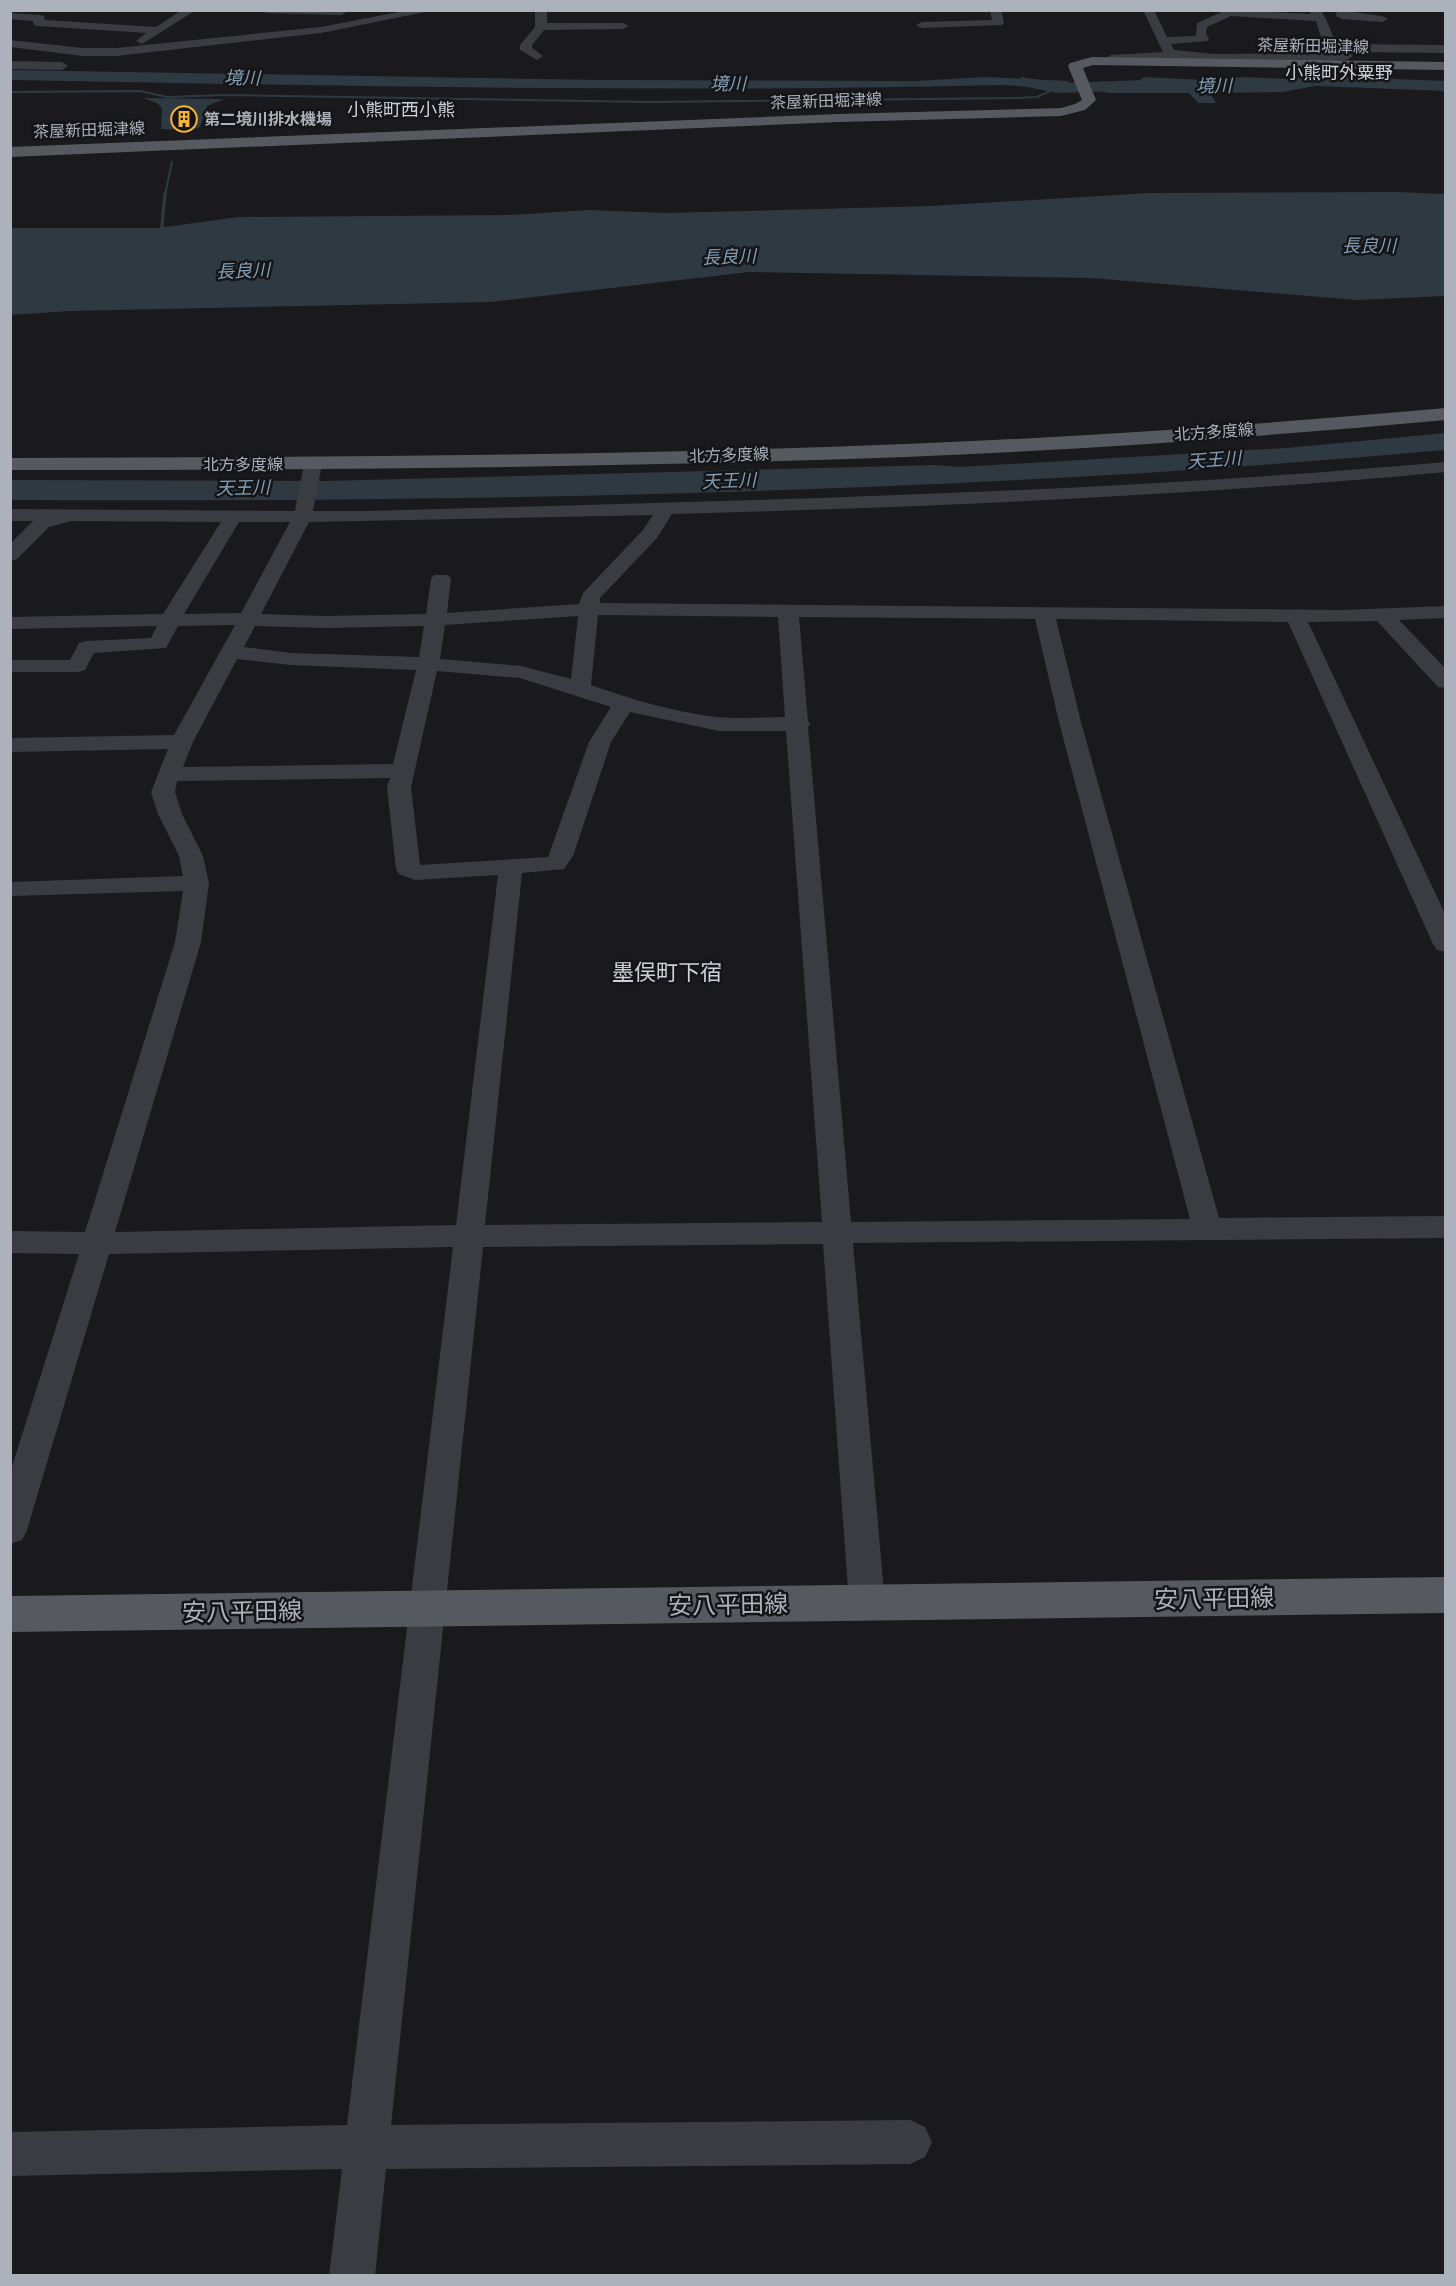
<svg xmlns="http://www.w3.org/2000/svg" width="1456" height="2286" font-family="Karla,'Noto Sans JP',sans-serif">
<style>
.water{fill:#2f3941}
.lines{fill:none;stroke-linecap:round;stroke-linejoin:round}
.stream-far1{stroke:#2f3941;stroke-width:2}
.stream{stroke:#2f3941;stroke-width:3}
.river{fill:#2f3941;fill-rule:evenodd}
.minor{fill:#3b3c41;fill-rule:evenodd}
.major{fill:#575960;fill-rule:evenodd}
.labels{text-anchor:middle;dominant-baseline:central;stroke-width:5;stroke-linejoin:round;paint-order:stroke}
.far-street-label{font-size:16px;fill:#acb1bc;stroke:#151517}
.far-poi-label{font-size:16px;font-weight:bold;fill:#acb1bc;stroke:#151517;text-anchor:start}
.far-quarter-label{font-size:18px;fill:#cdd0d8;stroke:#151517}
.far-water-label{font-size:18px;font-style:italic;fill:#839fb6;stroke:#151517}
.quarter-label{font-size:22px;fill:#cdd0d8;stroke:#151517}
.near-street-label{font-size:24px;fill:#acb1bc;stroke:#151517}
</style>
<rect width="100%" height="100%" fill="#1a1a1c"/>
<!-- water -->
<path class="water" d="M11,70L604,80L914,81L985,77L1068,81L1073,90L1003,85C672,93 341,86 11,80Z
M1144,77L1204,80L1241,77L1339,81L1341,85L1330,83L1283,92L1210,93L1216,103H1198L1189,93H1109L1100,91L1093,82H1138Z
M143,98L224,99L207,106L200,127L191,130L161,129L162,108L157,103Z
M1397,192L1445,194V296L1357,300L1091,278L749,272L491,302L69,311L11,315V228H158L238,217L512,215L588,210L666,213L931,206L1149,193Z
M1446,433L1445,450C969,493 489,502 11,500V480L325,481L936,465L959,467L1286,448Z"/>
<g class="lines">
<!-- stream-far1 -->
<path class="stream-far1" d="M10,92L140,91L167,97L224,95L649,102L1017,98L1037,97L1057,88
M165,195L172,162"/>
<!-- stream -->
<path class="stream" d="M161,235L165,193"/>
<!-- river -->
<path class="river" d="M1317,76L1446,81V91L1317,86L1291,88L1283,83L1291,78Z
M1022,77L1057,83L1146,80L1154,85L1146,90L1057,93L1017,85L1014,82Z"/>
<!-- minor -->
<path class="minor" d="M182,10H196L142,44L136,41L146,33L38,26L34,25L33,21L10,19V13L40,15L44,16L45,20L156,27Z
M261,10H346L347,12L341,15L266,13Z
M409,10H435L321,33L116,56H83L10,47V40L83,48H116L321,27Z
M535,10H547V23H623L629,26L623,29L544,30L532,45V48L543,56L537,60L520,50V45L535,27Z
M990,10H1001L1004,23L1002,25L922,28L916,25L922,22L992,20Z
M1143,10H1154L1167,37L1196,36L1197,23L1226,10L1311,14L1308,10H1320C1330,21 1329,35 1340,44L1446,45V53L1349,52L1353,56L1347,60L1277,63L1175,59L1107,62L1105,59L1111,55L1163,52ZM1231,16L1316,21L1322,40L1336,53L1214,54L1174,50L1171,44L1207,41L1209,39L1206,33L1207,27Z
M1337,10L1382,16L1388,19L1382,22L1342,19L1336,16Z
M10,61L62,62L68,66L62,70L10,69Z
M313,459L319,460L322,464L313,511H367C727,501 1087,494 1446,462V472C1189,496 930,507 672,514L657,538L600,598V603L1341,610L1446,606V618L1399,620L1446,669V688L1438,687L1377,621L1308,622L1446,916V952L1437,950L1433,944L1288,622L1056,619L1081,722L1219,1218L1446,1216V1238L853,1243L885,1603L880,1614L867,1618L854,1614L849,1603L823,1244L483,1247L391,2125L910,2120L925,2127L932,2142L925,2157L910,2164L386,2169L375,2276H329L342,2169L10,2176V2132L347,2125L453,1247L109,1254L27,1530L22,1540L10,1544V1473L79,1254L10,1253V1231L85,1232L175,942L183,891L10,896V882L183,876L179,856L158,814L151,792L168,749L10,752V738L174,735L235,625L178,626L166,648L94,653L85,670L78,672H10V660H70L79,643L86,641L151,638L157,626L10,629V617L163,614L221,522L71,521L49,527L17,559L10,561V544L33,521H10V509L295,511L304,464L307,460ZM653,515L643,530L583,593L579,604L447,613L451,579L448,575H434L431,579L426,614L324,616L261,614L309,522ZM239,522H290L241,613L184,614ZM598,615L778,617L785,717C763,717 739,719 716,717C673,712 631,699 591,685ZM578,616L571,679L521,666L440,659L445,625ZM799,617L1035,619L1059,722L1190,1219L851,1222L808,727L810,724L808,721ZM255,626L324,628L424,626L419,657L291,653L244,647ZM237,659L291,665L416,670L393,764L183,767L193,742ZM437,671L520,678L611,707L589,742L548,857L420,865L411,787ZM630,712L719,731H786L822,1222L485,1225L522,873L564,869L573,856L611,742ZM390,778L387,787L396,869L399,874L415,880L498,875L456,1225L115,1232L201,942L209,883L203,856L182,814L175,792L177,781Z"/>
<!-- major -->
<path class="major" d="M1092,57L1446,62V70L1093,65L1083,68L1096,100L1085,110L1061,116L839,122L10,157V147L839,114L1061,108L1075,104L1082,100L1068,66L1070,63Z
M1446,408V420C1266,436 1086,450 905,457C607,468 309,470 10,470V458C309,457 607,456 905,444C1086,437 1266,424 1446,408Z
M1446,1577V1613L10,1632V1596Z"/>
</g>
<!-- icons -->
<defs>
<g id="building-ring" transform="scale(1.35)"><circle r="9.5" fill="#151517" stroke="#f4b43a" stroke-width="1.5"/><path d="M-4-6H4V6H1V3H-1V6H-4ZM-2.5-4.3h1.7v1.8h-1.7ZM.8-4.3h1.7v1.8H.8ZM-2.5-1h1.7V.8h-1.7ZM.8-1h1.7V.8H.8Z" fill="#f4b43a"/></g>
</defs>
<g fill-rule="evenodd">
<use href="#building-ring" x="184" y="119"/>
</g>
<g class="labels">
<!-- far-street labels -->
<g class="far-street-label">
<text transform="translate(1313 46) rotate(1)">茶屋新田堀津線</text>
<text transform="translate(826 101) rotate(-2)">茶屋新田堀津線</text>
<text transform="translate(89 130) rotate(-2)">茶屋新田堀津線</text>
<text transform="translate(1214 432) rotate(-4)">北方多度線</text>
<text transform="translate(729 455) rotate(-2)">北方多度線</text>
<text x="243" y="464">北方多度線</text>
</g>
<!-- far-poi labels -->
<g class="far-poi-label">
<text x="204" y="119">第二境川排水機場</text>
</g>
<!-- far-quarter labels -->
<g class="far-quarter-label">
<text x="1339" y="73">小熊町外粟野</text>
<text x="401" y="110">小熊町西小熊</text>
</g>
<!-- far-water labels -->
<g class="far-water-label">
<text transform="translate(242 78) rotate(1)">境川</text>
<text x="728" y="84">境川</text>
<text transform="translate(1214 86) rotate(-1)">境川</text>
<text x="1369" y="246">長良川</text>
<text transform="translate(729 257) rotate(-2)">長良川</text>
<text transform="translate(243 271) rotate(-2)">長良川</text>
<text transform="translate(1214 460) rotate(-4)">天王川</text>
<text transform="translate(729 481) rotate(-2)">天王川</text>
<text transform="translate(243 488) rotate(-1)">天王川</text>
</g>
<!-- quarter labels -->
<g class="quarter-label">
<text x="667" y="973">墨俣町下宿</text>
</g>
<!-- near-street labels -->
<g class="near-street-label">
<text transform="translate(1214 1599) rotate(-1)">安八平田線</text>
<text transform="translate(728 1605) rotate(-1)">安八平田線</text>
<text transform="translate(242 1612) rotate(-1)">安八平田線</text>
</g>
</g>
<!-- border -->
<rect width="1456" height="2286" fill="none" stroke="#acb1bc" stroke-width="24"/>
</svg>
